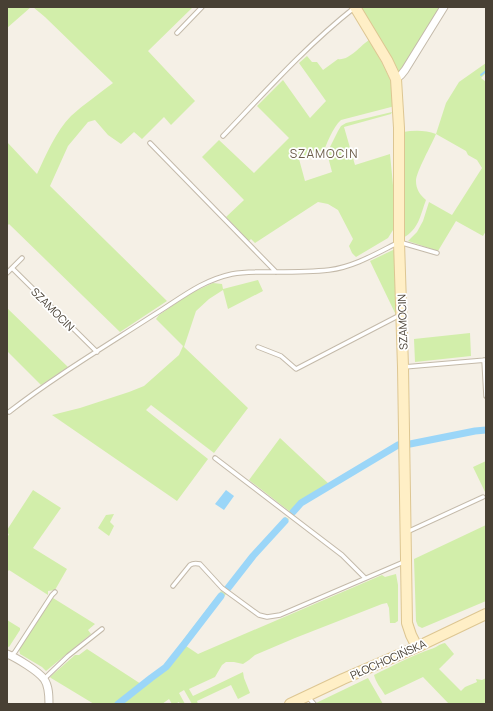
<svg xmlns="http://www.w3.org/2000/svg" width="493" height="711" font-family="Manrope,sans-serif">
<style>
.green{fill:#d2eeaa}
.water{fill:#9bd6f8}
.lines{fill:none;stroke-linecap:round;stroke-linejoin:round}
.stream{stroke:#9bd6f8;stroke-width:2}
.canal{stroke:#9bd6f8;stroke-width:7}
.lane-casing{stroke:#c4baaa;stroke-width:5.5}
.street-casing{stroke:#c4baaa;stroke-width:9}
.secondary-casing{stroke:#ddc692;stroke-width:12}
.lane{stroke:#fff;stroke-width:3.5}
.street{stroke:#fff;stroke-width:7}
.secondary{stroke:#ffefc6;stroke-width:10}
.labels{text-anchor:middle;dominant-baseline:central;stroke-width:3.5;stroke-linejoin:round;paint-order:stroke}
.street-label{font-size:11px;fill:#484034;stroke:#fff}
.neighbourhood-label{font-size:12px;letter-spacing:1px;fill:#6c5d4a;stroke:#fff}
</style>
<rect width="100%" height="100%" fill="#f5f0e6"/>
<!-- green -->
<path class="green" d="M7,7H31L7,28Z
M33,7H193L148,51L195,101L171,125L164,117L142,139L134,132L121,144L108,135L95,120L88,122L68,146L50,186L167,301L120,332L9,224L7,226V142L37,174C46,155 56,131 71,116C84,104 99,94 113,83L45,17Z
M357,7H442L399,74L395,73Z
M369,40L384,66L392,84L395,106L341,120C333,127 326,145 322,156L315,152L299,159L305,181L332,172L327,153L338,131L341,126L346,123L392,112L391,114L344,127L355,165L390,154L397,227L393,230L388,238L356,257L352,253L349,246L353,239L338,210L328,204L318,202L255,243L251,239L249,241L226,217L244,200L202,157L219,140L254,173L289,138L257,106L283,80L310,118L326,101L299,63L307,56L312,62H317L323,70L338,59C349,61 360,46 369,40Z
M486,63V73L481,78L486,82V231L483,236L456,221L438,251L408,241L417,232L423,221L429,202L452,215L482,168L477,160L468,155L466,151L436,134C432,144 416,172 416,181C416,189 420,195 426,200C420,216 419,229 403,238V132C414,130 426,130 436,134L446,103L459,82Z
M395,249L396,315L370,261Z
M258,280L263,291L228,309L223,290L209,299L196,311L184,347L248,408L214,453L151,405L146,410L208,459L177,501L52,415L80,408L129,392L144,386L179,355L183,346L156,319L159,315L191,293L213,283L222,284L223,289Z
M7,308L68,367L41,385L7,351Z
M470,333L471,356L415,362L414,339Z
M477,429H486V432H479L409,446L408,443Z
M280,438L329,484L390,448L402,442L401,446L302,504L293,514L249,480Z
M486,461V494L473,467Z
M33,490L61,508L33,548L67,569L55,590L48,591V595L9,570L7,572V538L9,534L7,533V530Z
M114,514L110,522L114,526L109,536L98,528L106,515Z
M285,517L289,519L255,557L229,590L225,588L252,555Z
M486,525V601L422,628L418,626L416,621L414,559Z
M396,574L398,585V621L395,623H390L389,608L387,603L382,604L295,638L255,655L249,660L243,664L234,662H226L222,665L215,677L189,689L193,696L243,672L244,678L250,693L238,699L231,685L197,701L198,704H192L184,690L179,693L185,704H180L179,702L175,704H172L169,699L162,704H94L51,678L50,677L75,655H79L87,649L141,684L163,667L170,660L182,645L181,643L221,591L226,594L186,646L198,654L382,575L385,577Z
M53,598L95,624L88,630L91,634L46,671L42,667L20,654L19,649Z
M7,620L20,628V630L9,647L7,646Z
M445,643L454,654L439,669L461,691L465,687L477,682L476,679L482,680L486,678V704H449L423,677L385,695C381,688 376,683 374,675C392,666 411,656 431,649C436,648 439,644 445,643Z
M368,678L383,704H316V703Z"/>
<!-- water -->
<path class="water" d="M226,490L234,496L224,510L215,504Z"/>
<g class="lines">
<!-- stream -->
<path class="stream" d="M481,75L486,71"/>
<!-- canal -->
<path class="canal" d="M410,444L475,431L486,430
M293,512L301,503L398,445
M228,588L253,556L285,521
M118,704L151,678L166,667L185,643L221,596"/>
<!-- lane casing -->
<g class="lane-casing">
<path id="lane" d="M177,33L202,7
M223,136C265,92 306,46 354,8
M150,143L276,272
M12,268L97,352
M7,273L22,258
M258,347L281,356L296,369L400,315
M484,360L486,396
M404,367L486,360
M9,412C54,377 104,347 152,316C180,299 200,281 232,274C246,271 261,272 275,272C293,272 311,272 329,270C354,267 377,253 399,242L437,253
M215,458L342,555L365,578
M407,532L483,497
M173,586L190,565C193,563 196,563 200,564L222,588L259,615L267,617L280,615L406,561
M11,656L15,652L52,595L55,592
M44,679L68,656L102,629
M308,697L314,704"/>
</g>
<!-- street casing -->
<g class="street-casing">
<path id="street" d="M396,79L401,75L405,70L444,7
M7,654C17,658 38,671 44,679C49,686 49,696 49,704"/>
</g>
<!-- secondary casing -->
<g class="secondary-casing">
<path id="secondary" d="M355,7L387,60L396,79L399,128V242L403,367L407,623L411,635L417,647
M290,704L343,679L417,647L486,614"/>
</g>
<!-- lane -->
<use href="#lane" class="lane"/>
<!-- street -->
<use href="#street" class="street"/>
<!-- secondary -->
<use href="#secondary" class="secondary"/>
</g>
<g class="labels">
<!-- street labels -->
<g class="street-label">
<text transform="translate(53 309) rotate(45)">SZAMOCIN</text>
<text transform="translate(402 322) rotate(-92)">SZAMOCIN</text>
<text transform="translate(388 659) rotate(-24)">PŁOCHOCIŃSKA</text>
</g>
<!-- neighbourhood labels -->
<g class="neighbourhood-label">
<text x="324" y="153">SZAMOCIN</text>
</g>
</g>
<!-- border -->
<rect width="493" height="711" fill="none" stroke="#484034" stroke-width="16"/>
</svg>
